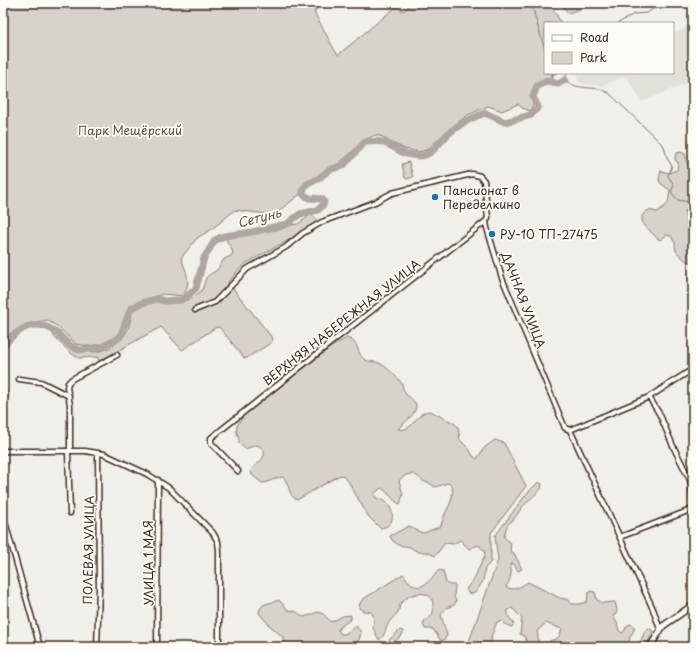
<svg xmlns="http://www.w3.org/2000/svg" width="696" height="650" font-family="'Playpen Sans',sans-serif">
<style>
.built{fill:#e3e0da}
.green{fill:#d7d2cc;stroke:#897e75}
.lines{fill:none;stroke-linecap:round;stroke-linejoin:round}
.stream{stroke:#80746b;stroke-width:1}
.river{stroke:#aea69f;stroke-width:7}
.minor-casing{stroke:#3b2a1e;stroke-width:7}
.major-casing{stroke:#3b2a1e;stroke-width:8}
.minor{stroke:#fdfcf7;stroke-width:4}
.major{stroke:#fdfcf7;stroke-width:5}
.poi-dot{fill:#1f6fb2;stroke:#fdfcf7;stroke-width:1.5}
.labels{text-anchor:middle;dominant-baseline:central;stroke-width:3.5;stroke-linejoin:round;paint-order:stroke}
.park-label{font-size:12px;fill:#62544a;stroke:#fdfcf7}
.poi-label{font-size:12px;fill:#3b2a1e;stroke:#fdfcf7;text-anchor:start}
.street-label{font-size:12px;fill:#3b2a1e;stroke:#fdfcf7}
.water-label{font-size:13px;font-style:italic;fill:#63554b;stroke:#fdfcf7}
</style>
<rect width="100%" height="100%" fill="#f1efea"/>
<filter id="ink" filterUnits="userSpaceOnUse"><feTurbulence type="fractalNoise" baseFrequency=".025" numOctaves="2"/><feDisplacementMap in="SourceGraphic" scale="8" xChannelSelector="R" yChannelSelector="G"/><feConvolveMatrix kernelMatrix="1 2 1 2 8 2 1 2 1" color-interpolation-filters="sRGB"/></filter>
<g filter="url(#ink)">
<!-- built -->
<path class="built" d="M693,25V77L684,84L642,102L626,76L602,86L579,83L576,73H673V34Z"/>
<!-- green -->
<path class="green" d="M3,3H322L314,12L334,49L338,55L396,7L404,11L411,3H550L561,23H545V73H557L538,83L532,96L533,105L530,111L522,108L518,104L502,111L488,106L468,115L449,129L427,150L418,152L405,149L390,142L383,137L375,135L365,140L343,160L274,215L235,210L212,229L197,238L181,258C186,271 192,283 183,296L163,294L137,302L127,312L119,333L110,340L101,344L88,346L76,344L58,327L47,320L26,324L8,335L3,340Z
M561,3H599L568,13Z
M681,152L685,154L687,163L693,172V263C686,263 681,256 676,251L675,243L671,236L667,235L660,240C655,237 653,234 650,231C642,224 637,216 649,210L657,212C671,202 667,206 670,190L660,183L659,179L661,171L669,173L677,170L678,162L675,160V157L677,153Z
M409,162L413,177L407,179L405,178L402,164Z
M310,215L315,217L317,220L316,224L314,226L243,265L228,282L273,339L271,343L245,359L219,327L215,328L182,350L161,327L99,361L97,357L79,358L72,354L54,337L53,333L77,351L96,352L104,350L112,347L124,336L128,329L133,310L136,307L152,301L178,303L193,298L202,290L206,278L209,275L217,270L224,259L231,256L233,253C232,247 227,244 226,238L230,236L282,229L290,225L298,224Z
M347,338C360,342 356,353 364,359C369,363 374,360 381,364C387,367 399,379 402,384C403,387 403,390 405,393C408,397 413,399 416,404C417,415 405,421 398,429C413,433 416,411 430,411L454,423L458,427L460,440L469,449L473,456L477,459L484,448L495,440L504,443L526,486L491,533V562L485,568L483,581L476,592L472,594L468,593L466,589L474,579L485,555L484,550L478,545L469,549L460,540L453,544L445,543L435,556L427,552H418L410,547L398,545L392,540L390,536L409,526L420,532L424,533L441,526C444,510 455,503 452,486L448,483L435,487L428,482C422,483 422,479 417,476C412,471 402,476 399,481L403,494L400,504C392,501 389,492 381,488L374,494L376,498C379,499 383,500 385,502C396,510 395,527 380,528L368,516L348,481L342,475L338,476L297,500C287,494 291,486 283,477C275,477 269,483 262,483L252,475L251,471C257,463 274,453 257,445L245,449L239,443C240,437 235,432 237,426C238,423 242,419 244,415L331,347L343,340Z
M538,482L542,484L541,489L523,506L513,520L507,525L504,537L511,543L510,551L514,553L522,569L518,571L514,564H510C510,568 512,570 511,574C511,579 508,583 506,587C513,592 522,586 528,582L560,598L569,600L571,604H579L587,602L588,594L590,591L595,592L597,600L603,603L615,602L617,610L616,614L613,616L617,623L619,631L623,633L627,626L630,624L634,626V630L630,637L628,647H544L551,640C558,640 560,636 562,629L546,623L537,631C538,638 540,642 535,646L526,645V640L524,636L520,634L522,618L512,608L508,610C507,616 510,619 514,623L512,627L504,624L501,621L497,622L492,634L490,647H467L498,560L495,536L524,497Z
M439,570L443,571L446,583L450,585H455L454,597L456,601L454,605L446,608L441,615L447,635L445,639L441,641L433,629H425L423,624L425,620C432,618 434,613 433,606C433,600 431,595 425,594C416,592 407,596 400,604C399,606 400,609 398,612C395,617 390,619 388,624C385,630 385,636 379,640L373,628C374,622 375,617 371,612L363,611L359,608L360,603L362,600L403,574C406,577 408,582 412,584C422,593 433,576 439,570Z
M279,600L288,610L297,612L303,617C319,614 317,606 331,622L343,616L351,615V619L340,627L338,630L341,634H345L356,626L361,632L359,640L352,647H283V637L269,625L259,613C260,602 270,604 279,600Z
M648,628L651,629L653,632L645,647H638L645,631Z
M400,630L404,632L402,635L395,641V647H386L390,639Z"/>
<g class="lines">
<!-- stream -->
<path class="stream" d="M531,3L545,50
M618,23L634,14L647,13L659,5L673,3
M552,73L554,83
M567,73L565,80C575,89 587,87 600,89C603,90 606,92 609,93L664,146L667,158L672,166L668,176L674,185L671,192L678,200L690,202V209L685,211C685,221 691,230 690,240L693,243"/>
<!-- river -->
<path class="river" d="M3,346C18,328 37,316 58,334C64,339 68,346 77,349C79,350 83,350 86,349C101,349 108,344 120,337L131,308L145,302L157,299L165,301L181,300L191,293L196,288L204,258L215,240L224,236L252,232L287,224L300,214L318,210L323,205L324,202L322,199L309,198L303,194V190L307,184L318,179L329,170L344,165L365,142C370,142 378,141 383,142C398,148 402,156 420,156C435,155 441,138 453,130C462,123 474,117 485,113L505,122L531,115L538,107L533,97L537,86L548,81L558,84L565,80
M3,391L6,396L3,401"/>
<!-- minor casing -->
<g class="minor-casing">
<path id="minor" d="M195,310L215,302L247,269L286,247L303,233L322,222L375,202L392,193L472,174L480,176L484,181L488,218L486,221L487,228L502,278L565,428L570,430
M19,379L41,382L69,396
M649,397L660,415L673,446L691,482L693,502
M570,430L653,609L660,629
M570,430L649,397L693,369
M3,451H85L104,454L147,474L169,488L213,533L218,542L219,551V647
M70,451V405L67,387L68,383L72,379L117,355
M68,452L70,513
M238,471L211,443V438L333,341L486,221
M3,515L40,647
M620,537L693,509
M97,647L99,589L98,453
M157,647L158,480"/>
</g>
<!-- major casing -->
<g class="major-casing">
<path id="major" d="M650,647L663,626L693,605"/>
</g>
<!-- minor -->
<use href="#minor" class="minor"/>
<!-- major -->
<use href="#major" class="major"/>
</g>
</g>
<!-- markers -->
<g class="poi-dot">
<circle cx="435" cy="197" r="4"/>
<circle cx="492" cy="234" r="4"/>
</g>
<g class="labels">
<!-- park labels -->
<g class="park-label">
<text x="130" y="130">Парк Мещёрский</text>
</g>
<!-- poi labels -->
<g class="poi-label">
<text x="443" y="190">Пансионат в<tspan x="443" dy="14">Переделкино</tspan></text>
<text x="500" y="234">РУ-10 ТП-27475</text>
</g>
<!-- street labels -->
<g class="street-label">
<text transform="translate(524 300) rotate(69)">ДАЧНАЯ УЛИЦА</text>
<text transform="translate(341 322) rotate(-38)">ВЕРХНЯЯ НАБЕРЕЖНАЯ УЛИЦА</text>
<text transform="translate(88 550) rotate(-89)">ПОЛЕВАЯ УЛИЦА</text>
<text transform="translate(148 563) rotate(-90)">УЛИЦА 1 МАЯ</text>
</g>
<!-- water labels -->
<g class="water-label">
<text transform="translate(259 217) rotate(-14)">Сетунь</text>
</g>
</g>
<!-- margin -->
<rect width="696" height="650" fill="none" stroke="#fdfcf7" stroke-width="16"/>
<rect x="8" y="8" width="680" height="634" fill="none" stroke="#3b2a1e" stroke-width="1.5" filter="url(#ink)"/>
<!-- legend -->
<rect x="544" y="22" width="130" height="52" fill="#fdfcf7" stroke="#afa8a0"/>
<rect x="552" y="35" width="20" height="6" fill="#fdfcf7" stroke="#afa8a0"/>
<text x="580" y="42" font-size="12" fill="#3b2a1e">Road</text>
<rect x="552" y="52" width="20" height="12" fill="#d7d2cc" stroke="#afa8a0"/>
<text x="580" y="62" font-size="12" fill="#3b2a1e">Park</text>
</svg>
